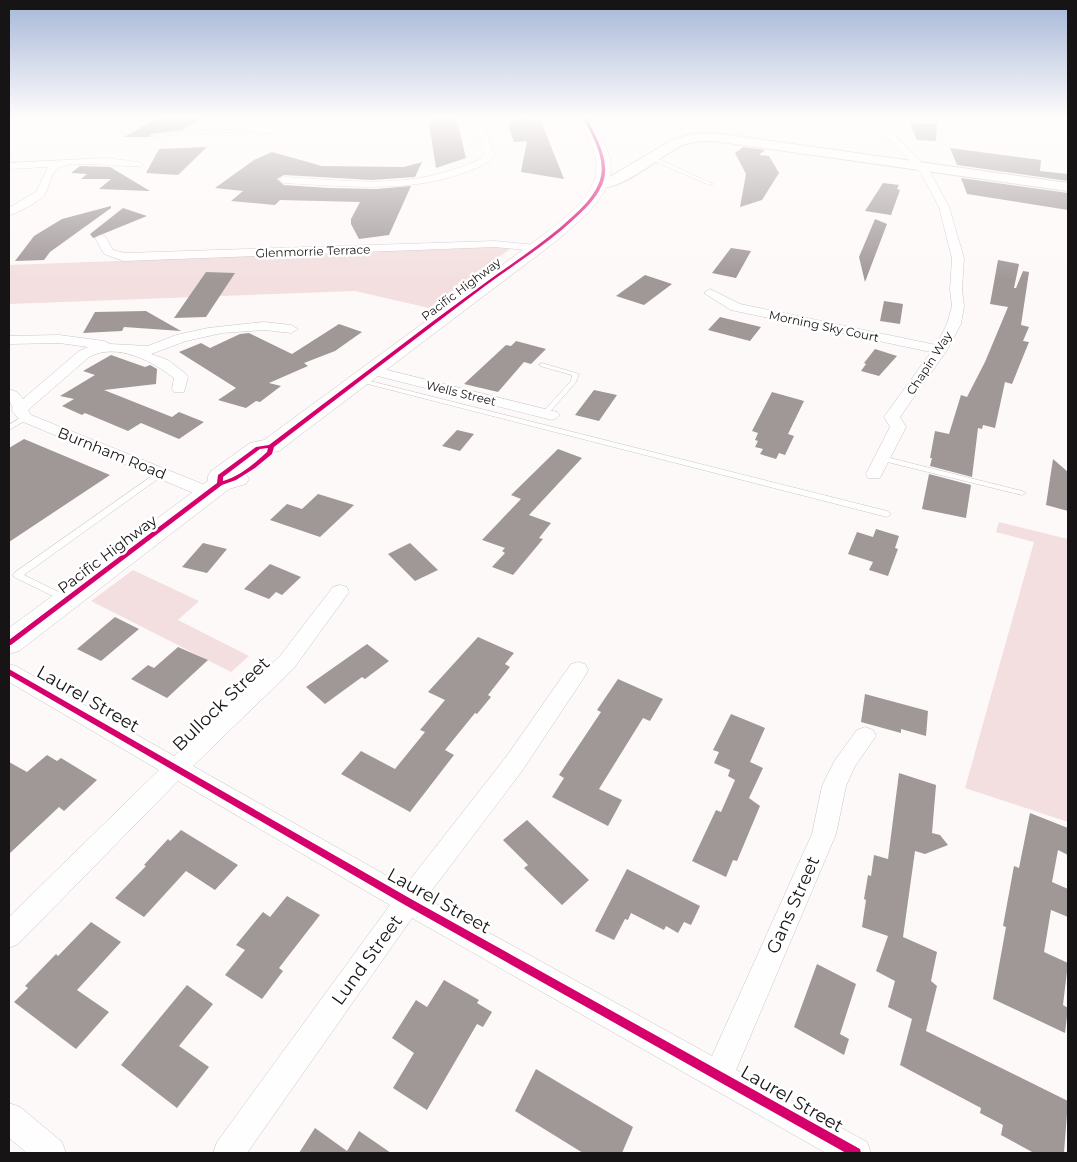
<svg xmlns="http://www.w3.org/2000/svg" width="1077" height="1162" font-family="Montserrat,sans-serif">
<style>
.green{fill:#f3dfdf}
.building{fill:#a09797}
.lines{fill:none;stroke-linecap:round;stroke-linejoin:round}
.lane-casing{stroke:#cac6c6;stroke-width:1}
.street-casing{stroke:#cac6c6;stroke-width:1}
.secondary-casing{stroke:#cac6c6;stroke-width:2}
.primary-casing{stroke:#cac6c6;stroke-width:1}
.lane{fill:#fffefe;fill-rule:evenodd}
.street{fill:#fffefe;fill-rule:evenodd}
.secondary{fill:#fffefe;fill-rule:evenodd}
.primary{fill:#fffefe;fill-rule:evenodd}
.cycleway-casing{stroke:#fff;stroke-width:3}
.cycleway{fill:#d6006c;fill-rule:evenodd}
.labels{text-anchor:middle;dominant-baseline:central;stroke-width:5;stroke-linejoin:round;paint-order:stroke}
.far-street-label{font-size:12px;fill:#161414;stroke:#fff}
.street-label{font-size:15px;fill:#161414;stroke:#fff}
.near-street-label{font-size:18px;fill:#161414;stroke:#fff}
</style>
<rect width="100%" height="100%" fill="#fef9f9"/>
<!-- green -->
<path class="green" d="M514,246L429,308L355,291L9,304V265Z
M999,522L1068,539V822L965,788L1034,542L996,532Z
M133,570L199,601L178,620L249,656L231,672L91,601Z"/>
<!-- building -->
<path class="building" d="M159,117H204L182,130L151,134L150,137H124Z
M428,117H452L459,129L466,158L436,168Z
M518,118L541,121L564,179L521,172L527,141L514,142L508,125Z
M910,123L937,124L936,141L917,140Z
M207,147L178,175L146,173L159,149Z
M743,147L765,150L759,155L769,156L779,173L762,200L740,207L746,174L735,153Z
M950,148L1041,160L1040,171L1068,174V181L957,165Z
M272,152L322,166L404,167L422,162L415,177L372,180L284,175L277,179L284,185L330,188L376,189L411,186L389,235L359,239L351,224V219L360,202L280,200L275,205L231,201L243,191L215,188L254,160Z
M80,166L110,167L150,191L99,189L111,179H81L87,174L71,173Z
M961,178L1068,193V210L967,194Z
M883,183L899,185L897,189L900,190L891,215L865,211Z
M111,206V208L50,252L44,260L15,261L34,236L62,219Z
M123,208L147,216L93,238L90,234Z
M875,219L887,224L865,282L859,257Z
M731,248L751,251L736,278L712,273Z
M998,260L1019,264L1014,288H1016L1023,271L1029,272L1021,325L1029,327L1023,341L1029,342L1012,384L1005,382L995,428L983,425L982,429L978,428L972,477L930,466L932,458H930L935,431L949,434L961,395L967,397L985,362L1008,307L990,304Z
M206,272L235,273L206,317L174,318Z
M645,275L672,284L644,305L616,296Z
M884,301L903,304L900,324L880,321Z
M146,311L181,331L124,327L122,331L83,333L95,312Z
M720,317L761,327L750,341L708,330Z
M339,324L362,332L335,351L304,363L308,366L269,383L281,386L260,402L256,401L246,408L218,400L236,388L179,352L201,343L210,348L240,334L249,333L292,354Z
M516,341L546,349L531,364L524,362L498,392L464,384L506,345L511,346Z
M875,349L897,356L879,376L861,371L866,364L864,363Z
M111,355L145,367L150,365L157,369L156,384L104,390L172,417L179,412L204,422L179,439L141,423L128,431L85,413L82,415L62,406L74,399L60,396L95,375L83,371Z
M594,390L617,395L599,421L575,415Z
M772,392L804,401L788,434L794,436L785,455L779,453L776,459L760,454L763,449L755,447L758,441L755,440L758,433L752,431Z
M457,430L474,434L460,451L442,446Z
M24,439L110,475L9,542V448Z
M558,449L582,458L529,515L551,523L539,538L543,539L513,575L492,567L505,553L502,551L505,548L482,540L521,499L511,495Z
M1053,459L1068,472V511L1046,505Z
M929,474L971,485L966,518L922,509Z
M318,494L354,505L320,537L270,520L287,504L302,509Z
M876,529L899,536L895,548L898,549L888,576L869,570L873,562L848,554L857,532L873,537Z
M203,543L227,549L207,573L182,567Z
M410,543L438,570L415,581L388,554Z
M270,564L301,577L282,595L276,592L269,599L244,589Z
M115,617L139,629L101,661L77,649Z
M478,637L514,653L505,664L510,667L488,695L491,697L477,714L475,713L445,750L454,755L410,812L341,774L361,751L395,769L425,732L420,730L445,700L428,692Z
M367,644L389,661L365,679L362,677L325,704L306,687Z
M178,647L208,660L167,698L131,679L148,665L154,668Z
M618,679L663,699L650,721L643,718L599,789L622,800L608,826L552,797L564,778L559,775L601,712L597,710Z
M865,694L928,711L926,736L901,729V733L861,722Z
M731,714L765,728L750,762L763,768L749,798L760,806L737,861L733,860L726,877L692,861L716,810L721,812L735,780L728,776L730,770L714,763L719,752L713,750Z
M47,755L57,761L61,758L97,780L64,811L59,807L9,854V762L27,772Z
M899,773L936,785L932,833L940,835L948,845L925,854L915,851L903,937L937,952L931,981L937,986L926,1031L1068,1101L1064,1153H1034L1001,1135L1003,1125L980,1113L981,1108L900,1065L912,1019L888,1007L895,981L876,971L888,936L862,927L866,900L864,899L868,875L871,876L874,855L888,859Z
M1030,813L1068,828V855L1058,850L1052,882L1068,889V917L1051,910L1044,952L1068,963L1063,1005L1068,1008L1065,1033L993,999L1006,927L1003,926L1014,866L1019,868Z
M527,820L589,880L562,905L524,868L528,865L503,840Z
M181,830L238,865L215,890L186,871L144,917L115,898L146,866L144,865L168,839L170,841Z
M627,869L700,906L691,925L684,922L678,933L666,926L664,930L631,913L628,920L625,919L614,940L595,931Z
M287,896L320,915L279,968L283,971L262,999L225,975L245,950L236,945L263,912L270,917Z
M91,922L121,942L77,990L109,1012L76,1049L14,1002L28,988L25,986L56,954L58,956Z
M817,964L856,984L840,1034L849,1039L844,1055L794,1027Z
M444,980L479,1000L477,1003L492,1012L483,1027L477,1024L427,1110L393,1088L414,1053L392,1038L416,1000L427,1007Z
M187,985L213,1004L179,1046L209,1067L177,1108L121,1065Z
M536,1069L633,1127L622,1153H583L515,1111Z
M315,1128L347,1151L359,1131L391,1153H299Z"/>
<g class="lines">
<!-- lane casing -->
<g class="lane-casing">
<path id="lane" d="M254,129L255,131L179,134L153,137L151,136L179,132Z
M650,157H654L713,184L709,185L650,159Z
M542,363L579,374L576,382L548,414L546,415L542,413L571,381L572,375L540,366L539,365Z
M358,378L887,511L891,514L887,517L356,381L355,380Z
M23,416H29L30,418L9,430V425Z
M879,456H882L1022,491L1026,493L1022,495L879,460L878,458Z
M159,471H165L166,473L24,575L67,596L68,598L67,600H61L14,577L13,575L14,573Z"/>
</g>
<!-- street casing -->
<g class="street-casing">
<path id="street" d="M252,117H262L251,126L261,128L329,117H358L354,120L261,134L242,128L245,122Z
M473,117H481L495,155C487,165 477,168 466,172C407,194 346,186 284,183L279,180L284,177C342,180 402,189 458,168C468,164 478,162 485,155Z
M869,117H878L930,172L949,207L964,258L962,290L964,306L961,324L947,350L900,417L906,427L882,474L880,478H868L866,474L890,427L884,417L931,352L731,310L704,293L710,289L740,304L936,345L947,324L952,306L950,290L952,258L939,207L921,173Z
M107,158L139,162L144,165C137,170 75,159 60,167C50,172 50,186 45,194C42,200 16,214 9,215V208L36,192L48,167L9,169V163Z
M101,235L105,236L113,250L125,253L495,241L535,245L541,248L535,251L495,247L124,261L104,254L95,238Z
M264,322L291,325L298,329L291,333L264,330L222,333L186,341L151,354L168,360L186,374L188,377L184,392H174L172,389L174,378C152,361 117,342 89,357L28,410L31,415L215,489L217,493L215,497L209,498L203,497L21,421L11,410L13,408L9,400V389L17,392L23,399L79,351L88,347L59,343L9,344V336L59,335L104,341L110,344L148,346L176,335L208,328Z
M371,366L557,412L560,415L557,418L552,420L366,373L364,370L366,367Z
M340,585L347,587L349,592L294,668L193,766L405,886L506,757L571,664L578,662L585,664L588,670L585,676L522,771L426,898L712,1056L812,834L822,786L835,760L857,730L865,727L873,730L876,736L855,766L846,786L836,834L736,1070L867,1142L871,1153H826L412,918L247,1153H213L217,1142L390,905L178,781L18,944L9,948V917L159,770L9,682V664L16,666L174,756L280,656L333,587Z
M9,1103L20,1107L62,1142L66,1153H27L9,1138Z"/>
</g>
<!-- secondary casing -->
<g class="secondary-casing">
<path id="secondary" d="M9,117H18L9,123Z
M714,133L1068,183V191L714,141C703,141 693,141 683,145C660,155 621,193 596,187L594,184L596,181L608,178L672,140L692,134Z"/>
</g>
<!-- primary casing -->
<g class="primary-casing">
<path id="primary" d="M578,117H591C598,131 606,144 610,159C617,194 578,222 555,242L279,451L265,454L240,472L246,474L249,479L246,484L229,489L19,651L9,654V628L208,481V476L211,471L250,443L264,440L543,235C566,217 601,193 596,160C593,145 584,131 578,117Z"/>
</g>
<!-- lane -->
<use href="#lane" class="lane"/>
<!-- street -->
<use href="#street" class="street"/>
<!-- secondary -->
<use href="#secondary" class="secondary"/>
<!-- primary -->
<use href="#primary" class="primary"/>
<!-- cycleway casing -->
<g class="cycleway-casing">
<path id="cycleway" d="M583,117H586C596,137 612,162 602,185C596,199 584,210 573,220C546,245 515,264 485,286C415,339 344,393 274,447L272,454L255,468L236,480L222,485L11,645H9V640L217,483L218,475L256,447L269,445C341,391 412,336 485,283C514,262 545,242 572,217C582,208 593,197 598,185C609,162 593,138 583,117ZM268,448L267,452C254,464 240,476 223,481V477L260,449Z
M9,669L411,899L860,1149L861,1153H846L405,905L9,675Z"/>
</g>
<!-- cycleway -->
<use href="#cycleway" class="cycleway"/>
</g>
<!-- sky -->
<linearGradient id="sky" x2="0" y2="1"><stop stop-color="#a5b7d7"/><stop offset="0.42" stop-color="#fffcfc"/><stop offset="1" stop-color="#fffcfc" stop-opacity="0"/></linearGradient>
<rect width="1077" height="280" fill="url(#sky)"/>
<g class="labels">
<!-- far-street labels -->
<g class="far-street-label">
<text transform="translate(313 251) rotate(-2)">Glenmorrie Terrace</text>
<text transform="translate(461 289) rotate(-37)">Pacific Highway</text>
<text transform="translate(824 326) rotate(12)">Morning Sky Court</text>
<text transform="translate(929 363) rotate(-57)">Chapin Way</text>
<text transform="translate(461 393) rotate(14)">Wells Street</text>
</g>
<!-- street labels -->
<g class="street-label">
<text transform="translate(112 453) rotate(22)">Burnham Road</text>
<text transform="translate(107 554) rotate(-37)">Pacific Highway</text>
</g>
<!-- near-street labels -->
<g class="near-street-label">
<text transform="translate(88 699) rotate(30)">Laurel Street</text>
<text transform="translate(221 704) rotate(-44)">Bullock Street</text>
<text transform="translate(439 901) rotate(29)">Laurel Street</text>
<text transform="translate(793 905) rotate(-66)">Gans Street</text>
<text transform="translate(367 960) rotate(-54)">Lund Street</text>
<text transform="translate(792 1099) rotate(30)">Laurel Street</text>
</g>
</g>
<!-- border -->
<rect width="1077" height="1162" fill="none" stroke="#161414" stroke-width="20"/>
</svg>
